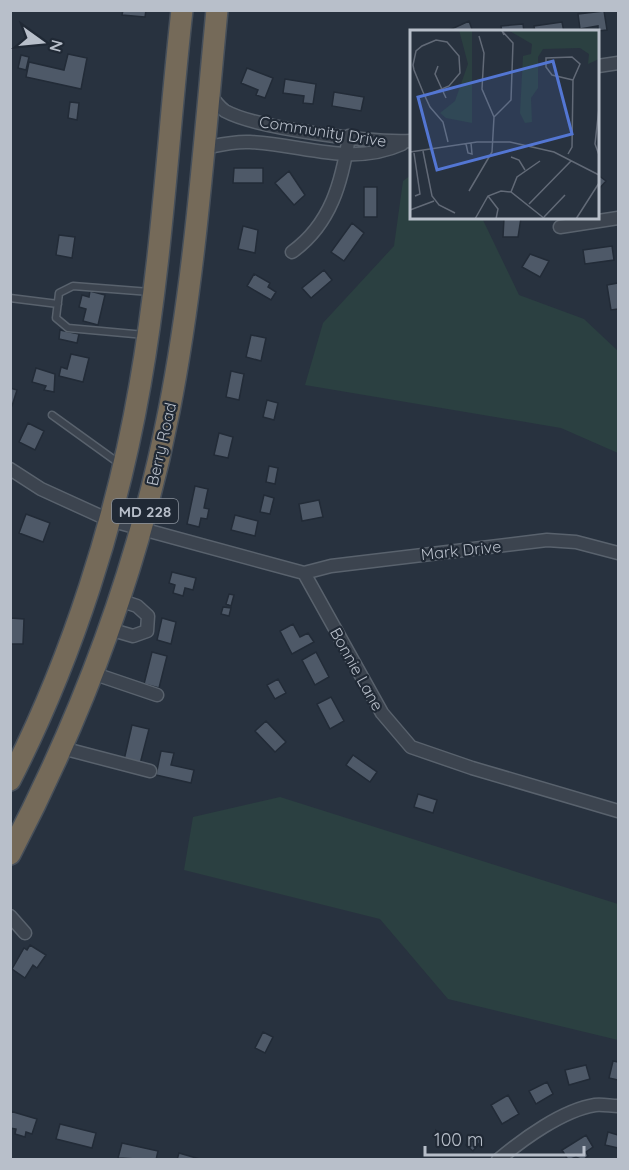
<svg xmlns="http://www.w3.org/2000/svg" width="629" height="1170" font-family="Quicksand,sans-serif">
<style>
.green{fill:#2b4041}
.building{fill:#4e5968;stroke:#222b37;stroke-width:1.5}
.lines{fill:none;stroke-linecap:round;stroke-linejoin:round}
.lane-casing{stroke:#59626d;stroke-width:9}
.street-casing{stroke:#59626d;stroke-width:15}
.highway-casing{stroke:#464f5a;stroke-width:24}
.lane{stroke:#3c444f;stroke-width:6}
.street{stroke:#3c444f;stroke-width:12}
.highway{stroke:#756a59;stroke-width:21}
.labels{text-anchor:middle;dominant-baseline:central;stroke-width:4.5;stroke-linejoin:round;paint-order:stroke}
.shield{fill:#202935;stroke:#8a929d;stroke-width:1.5}
.shield-label{font-size:15px;font-weight:bold;fill:#b8bfca}
.street-label{font-size:16px;fill:#b8bfca;stroke:#202935}
.inset-road{fill:none;stroke:#626a77;stroke-width:1.5}
.view{fill:#5376d3;fill-opacity:0.15;stroke:#5376d3;stroke-width:3}
.inset-edge{fill:none;stroke:#b8bfca;stroke-width:3}
</style>
<rect width="100%" height="100%" fill="#28323f"/>
<!-- green -->
<path class="green" d="M411,175L412,218H482L519,295L584,319L618,351V453L561,428L305,385L323,323L394,246L403,181Z
M280,797L618,904V1040L448,999L380,919L184,870L193,817Z"/>
<!-- building -->
<path class="building" d="M123,10H146L145,17L122,15Z
M604,11L607,30L598,31V26L580,29L578,14Z
M469,21L473,32H445Z
M562,22L564,32H535L534,26Z
M523,24L524,32H502L501,26Z
M68,54L87,58L81,89L26,77L29,62L64,70Z
M21,55L29,57L26,70L18,68Z
M247,68L273,78L265,98L256,95L258,90L241,83Z
M285,79L316,84L313,104L303,103L304,96L283,93Z
M334,92L364,97L361,111L332,106Z
M70,102L79,103L77,120L68,118Z
M234,168H263V183H233Z
M289,171L305,195L294,205L275,183Z
M598,175L606,181L598,190Z
M364,187H377V217H364Z
M504,218H521L518,237H503Z
M352,223L364,233L344,261L331,252Z
M243,226L258,230L255,253L238,249Z
M59,235L75,237L72,258L56,255Z
M612,246L614,260L585,264L583,250Z
M530,254L549,261L540,277L522,267Z
M324,270L332,280L311,298L302,288Z
M254,274L270,283L268,287L276,292L271,300L247,286Z
M618,283V309L611,310L607,285Z
M90,291L105,295L98,325L83,321L86,309L79,307L82,295L89,297Z
M60,330L79,334L77,343L59,339Z
M251,335L266,338L261,361L246,357Z
M71,354L89,358L83,382L59,376L61,367L67,369Z
M36,368L55,374L54,392L44,390L46,386L32,382Z
M231,371L244,374L239,400L226,397Z
M10,388L17,390L12,406H10Z
M267,400L278,403L274,420L263,417Z
M28,423L44,431L35,450L19,442Z
M219,433L233,437L228,458L214,455Z
M269,466L278,468L275,484L266,482Z
M195,486L208,489L204,508L209,509L207,519L201,518L199,527L187,524Z
M264,495L274,498L270,514L260,512Z
M319,500L323,517L302,521L299,504Z
M26,514L50,523L43,542L19,533Z
M235,515L258,521L255,536L231,530Z
M172,572L196,578L193,590L185,588L183,596L173,593L175,585L169,583Z
M229,594L234,595L231,606L226,604Z
M223,607L231,608L229,616L221,614Z
M10,618L24,619L23,644H10Z
M162,618L176,622L171,644L157,640Z
M293,624L300,637L308,633L314,642L292,654L280,631Z
M152,652L167,656L159,688L144,684Z
M316,652L329,677L315,685L302,660Z
M278,679L286,693L275,699L267,685Z
M331,697L344,721L330,729L317,704Z
M266,721L286,742L275,752L255,731Z
M132,725L149,729L140,764L124,760Z
M161,751L174,753L171,765L194,770L191,783L156,775Z
M353,755L377,772L370,782L346,765Z
M418,794L437,800L433,813L414,807Z
M30,945L46,955L37,968L33,965L25,978L12,969L24,948L27,950Z
M263,1032L273,1037L265,1053L255,1048Z
M613,1061L618,1062V1080L609,1078Z
M586,1065L590,1079L569,1085L565,1070Z
M547,1082L553,1094L536,1104L529,1091Z
M508,1095L519,1114L502,1124L491,1105Z
M10,1111L37,1119L32,1134L26,1132L25,1137L15,1134L16,1129L10,1128Z
M60,1124L96,1133L92,1148L56,1139Z
M608,1132L618,1135V1148L605,1145Z
M475,1134L482,1140L473,1151L466,1145Z
M586,1135L593,1147L586,1152L588,1156L583,1160L576,1157L568,1160L562,1150Z
M122,1143L158,1151L156,1160L118,1158Z
M179,1153L203,1160H177Z"/>
<g class="lines">
<!-- lane casing -->
<g class="lane-casing">
<path id="lane" d="M10,298L58,304
M145,335L68,328L56,318L59,293L73,286L150,292
M52,415L120,464"/>
</g>
<!-- street casing -->
<g class="street-casing">
<path id="street" d="M598,66L618,63
M210,94C214,100 219,107 225,111C258,129 373,143 411,141
M204,148C219,145 233,141 250,142C302,144 351,167 402,144
M560,227L618,218
M292,252C331,224 342,182 349,136
M10,469L41,489L109,520L304,573L382,713L411,747L472,768L618,811
M304,573L331,566L547,540L576,542L618,553
M109,629L133,636L147,631L148,616L137,606L119,600
M92,673L157,695
M62,748L150,771
M10,916L25,933
M498,1160C523,1139 563,1110 595,1105C602,1104 611,1106 618,1106"/>
</g>
<!-- highway casing -->
<g class="highway-casing">
<path id="highway" d="M10,780C72,659 117,518 140,385C162,261 168,135 182,10
M10,854C83,714 139,566 169,411C195,279 204,144 217,10"/>
</g>
<!-- lane -->
<use href="#lane" class="lane"/>
<!-- street -->
<use href="#street" class="street"/>
<!-- highway -->
<use href="#highway" class="highway"/>
</g>
<g class="labels">
<!-- shield labels -->
<rect class="shield" x="112" y="499" width="66" height="24" rx="4.5"/>
<g class="shield-label">
<text x="145" y="511">MD 228</text>
</g>
<!-- street labels -->
<g class="street-label">
<text transform="translate(323 131) rotate(9)">Community Drive</text>
<text transform="translate(161 444) rotate(-77)">Berry Road</text>
<text transform="translate(461 550) rotate(-6)">Mark Drive</text>
<text transform="translate(357 669) rotate(61)">Bonnie Lane</text>
</g>
</g>
<!-- overview -->
<g transform="translate(410 30)">
<rect width="189" height="189" fill="#28323f"/>
<path d="M49,0H62V93L36,88L30,83L45,71L58,34ZM98,0H189V29L178,34L179,24L170,18L133,19L128,27V58L121,68L122,92L115,93L110,83L113,26L121,24L122,14Z" fill="#2b4041"/>
<path class="inset-road" d="M69,6L74,23L72,59L84,87M28,36L25,44L36,68M15,66L39,56L50,43L49,26L37,12L26,10L12,16L6,21L3,35L4,40L13,62L20,77L33,92L38,112M189,78L185,114L189,125M56,114L58,123L62,124L61,113M13,121L22,166L29,175L45,183M0,122L67,112H100L144,122L189,145M4,123L10,164L5,166M158,124L162,117L163,50L170,34L162,27L136,28V37L142,45L163,50M101,127L109,130L115,140M59,161L82,122L84,87L101,70L103,13L92,1L94,5M101,162L107,147L130,131M78,166L88,179L86,189M119,174L161,131M0,180L24,171M134,187L155,165M65,189L78,166L91,161L101,162L135,189M166,189L189,153"/>
<path class="view" d="M143,31L162,104L27,140L8,67Z"/>
<rect width="189" height="189" class="inset-edge"/>
</g>
<!-- border -->
<rect width="629" height="1170" fill="none" stroke="#b8bfca" stroke-width="24"/>
<!-- north arrow -->
<g transform="translate(42 42) rotate(105)" stroke="#202935" stroke-width="4.5" paint-order="stroke">
<path d="M0-4.5L10 22L0 15L-10 22Z" fill="#b8bfca"/>
<text y="-9" font-size="16" font-weight="bold" text-anchor="middle" fill="#b8bfca">N</text>
</g>
<!-- scale -->
<path d="M425 1146v9h159v-9" fill="none" stroke="#b8bfca" stroke-width="3"/>
<text x="434" y="1146" font-size="18" fill="#b8bfca" stroke="#202935" stroke-width="4.5" paint-order="stroke">100 m</text>
</svg>
